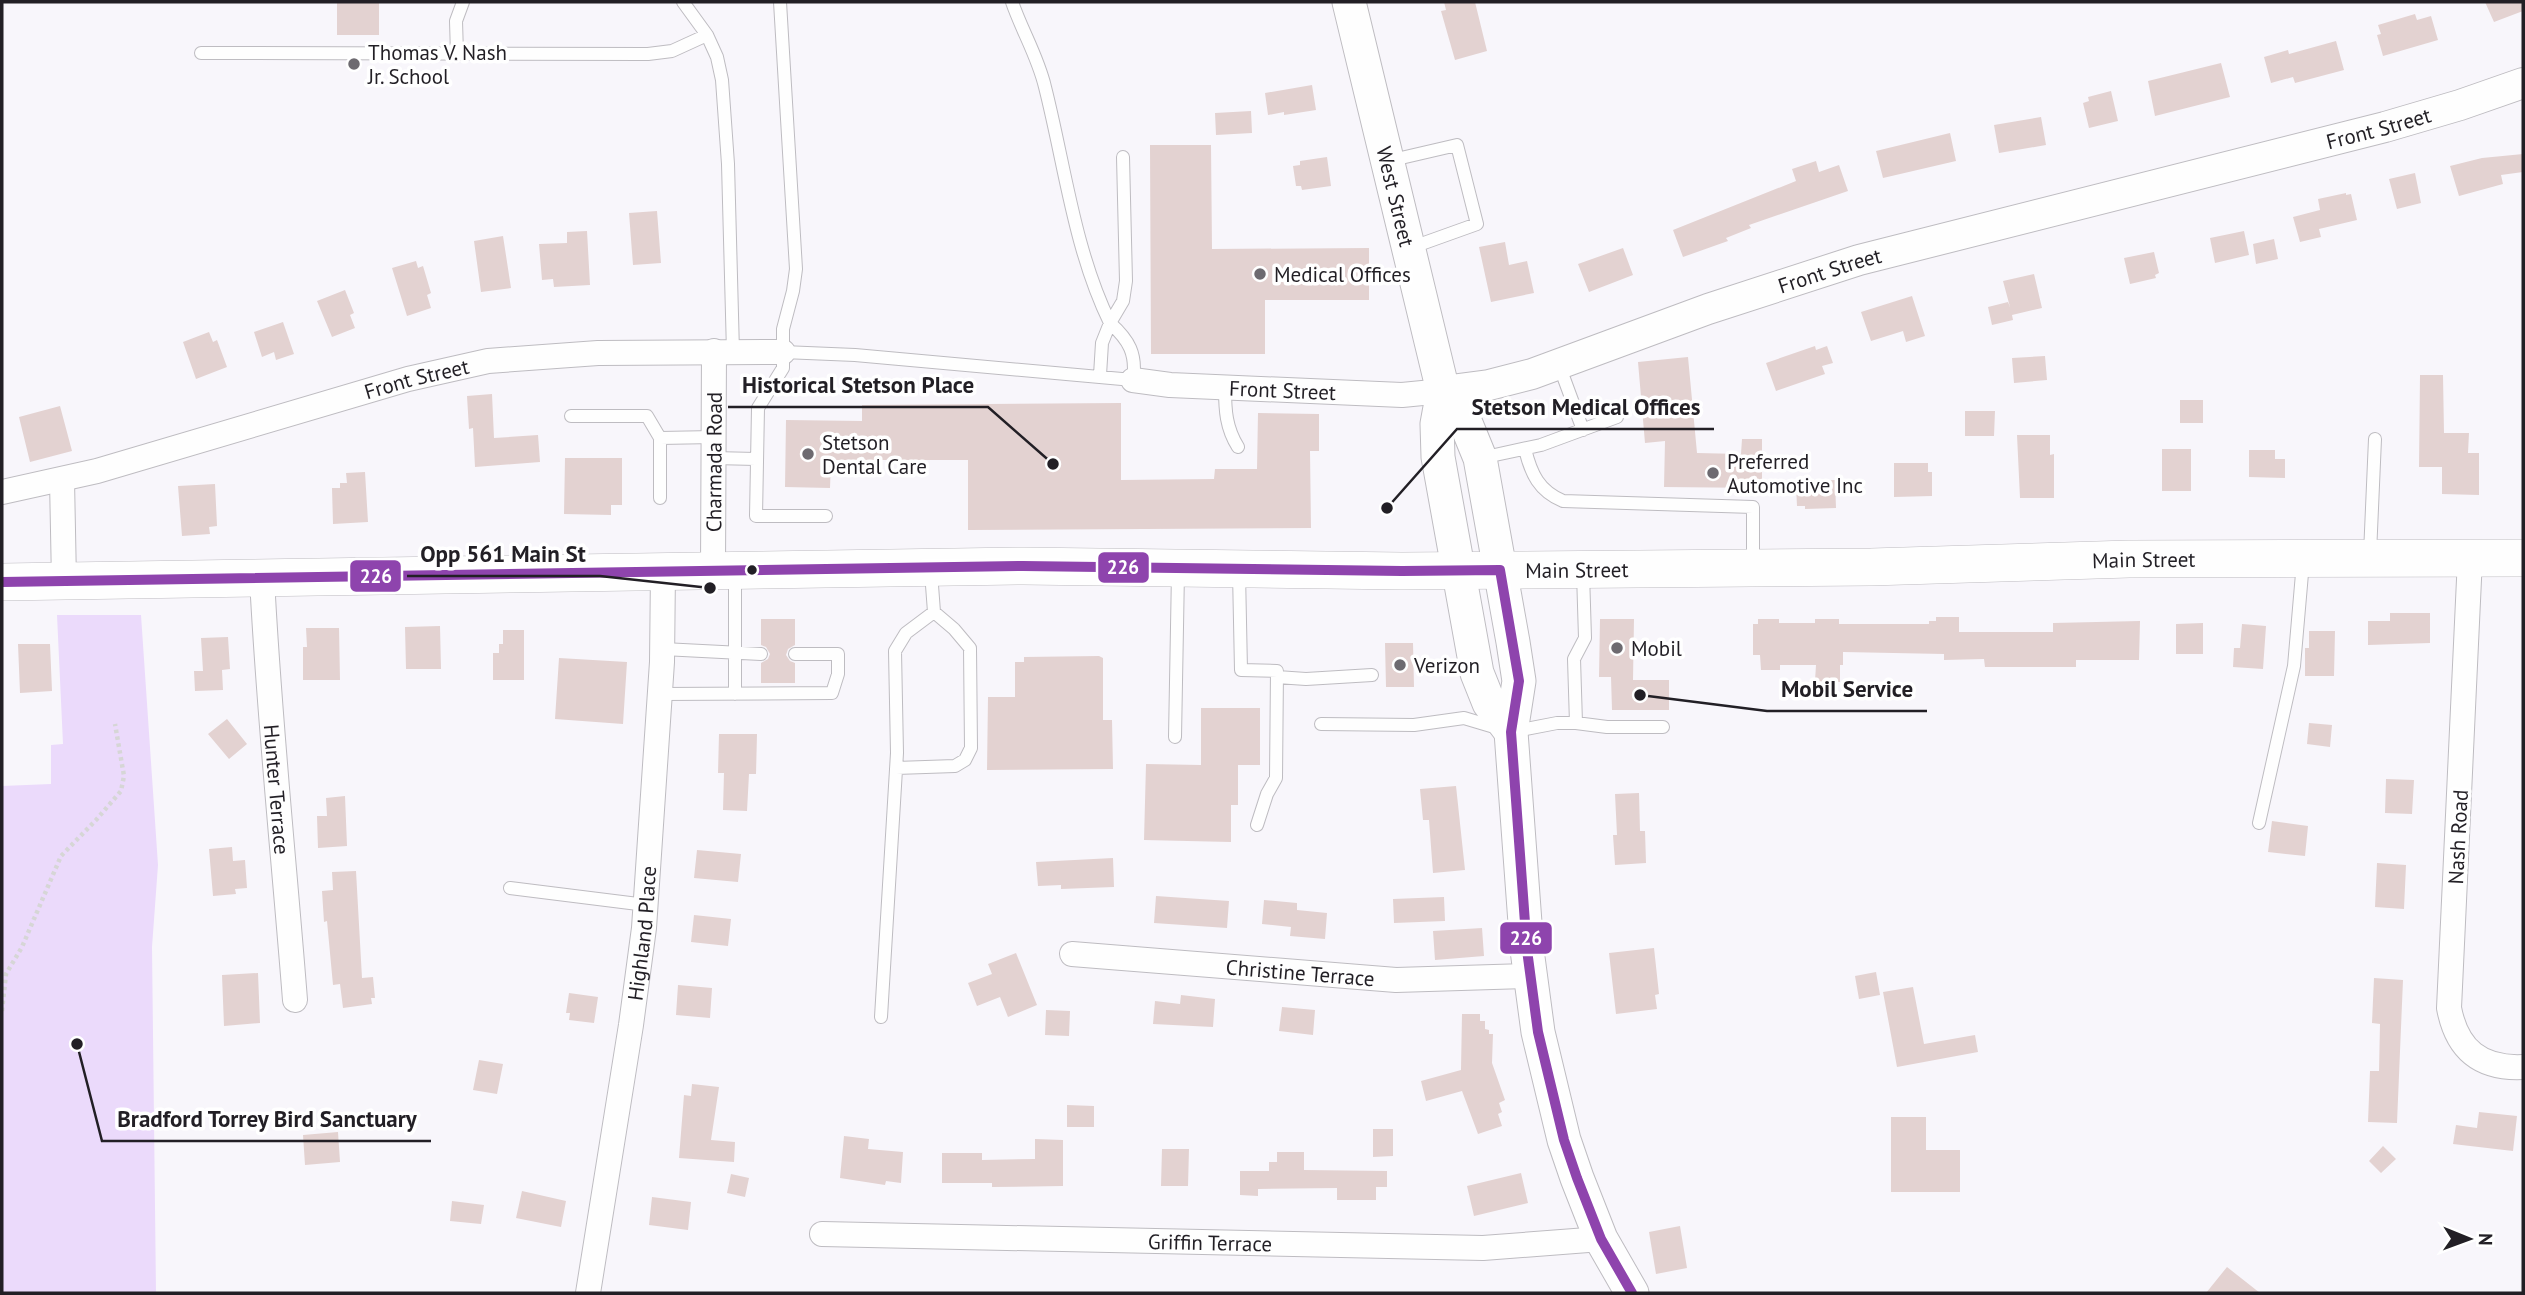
<svg xmlns="http://www.w3.org/2000/svg" width="2525" height="1295" font-family="'PT Sans',sans-serif">
<style>
.green{fill:#ebdafb}
.building{fill:#e3d2d1}
.lines{fill:none;stroke-linecap:round;stroke-linejoin:round}
.service-casing{stroke:#bebcc1;stroke-width:14}
.minor-casing{stroke:#bebcc1;stroke-width:26}
.tertiary-casing{stroke:#bebcc1;stroke-width:32}
.secondary-casing{stroke:#bebcc1;stroke-width:35}
.primary-casing{stroke:#bebcc1;stroke-width:38}
.path{stroke:#d6d6d6;stroke-width:4.5;stroke-dasharray:3.5 3.5;stroke-linecap:butt}
.service{stroke:#fefefe;stroke-width:12}
.minor{stroke:#fefefe;stroke-width:24}
.tertiary{stroke:#fefefe;stroke-width:30}
.secondary{stroke:#fefefe;stroke-width:33}
.primary{stroke:#fefefe;stroke-width:37}
.bus-1-casing{stroke:#fff;stroke-width:16}
.bus-1{stroke:#8e44ad;stroke-width:10}
.poi-dot{fill:#6d6a70;stroke:#fff;stroke-width:2.5}
.bus-dot{fill:#221f25;stroke:#fff;stroke-width:2.5}
.labels{text-anchor:middle;dominant-baseline:central;stroke-width:7;stroke-linejoin:round;paint-order:stroke}
.poi-label{font-size:21px;fill:#221f25;stroke:#fff;text-anchor:start}
.street-label{font-size:21px;fill:#221f25;stroke:#fff}
.leader{fill:none;stroke:#221f25;stroke-width:2.5}
.callout-dot{fill:#221f25;stroke:#fff;stroke-width:2.5}
.callout-label{font-size:23px;text-anchor:middle;font-weight:bold;fill:#221f25;stroke:#fff;stroke-width:7;stroke-linejoin:round;paint-order:stroke}
.line-badge{stroke:#fff;stroke-width:2.5}
.badge-label{font-size:19px;text-anchor:middle;font-weight:bold;fill:#fff}
</style>
<rect width="100%" height="100%" fill="#f8f6fb"/>
<!-- green -->
<path class="green" d="M57,615H141L158,865L152,947L156,1293H2V786L51,784V745L63,744Z"/>
<!-- building -->
<path class="building" d="M337,2H379V35H337Z
M1444,2H1475L1487,51L1455,60L1441,11L1446,10Z
M2485,2H2523V11L2494,22Z
M2415,14L2417,20L2431,16L2438,40L2383,56L2377,35L2381,34L2378,25Z
M2336,41L2344,70L2295,83L2293,77L2271,83L2264,57L2288,50L2289,54Z
M2221,63L2230,97L2155,116L2148,81Z
M1312,85L1316,110L1284,115V112L1268,115L1265,93Z
M2111,91L2118,121L2089,128L2083,103L2089,101L2088,97Z
M1251,111L1252,133L1216,135L1215,113Z
M2041,117L2046,145L1999,153L1994,125Z
M1950,133L1956,161L1883,178L1876,151Z
M1150,145H1211L1212,249L1369,248V300H1265V354H1151Z
M2523,154V172L2501,175L2503,184L2459,196L2450,166L2482,158Z
M1327,157L1331,186L1302,190L1301,186H1296L1293,166L1300,165V161Z
M1816,161L1819,172L1839,165L1848,191L1749,225L1751,228L1726,238L1728,241L1683,257L1673,230L1796,181L1792,169Z
M2415,173L2421,203L2397,209L2389,179Z
M2346,193V195L2351,194L2357,220L2319,229L2321,237L2300,242L2293,217L2320,210L2318,199Z
M657,211L661,263L633,265L629,213Z
M587,231L590,285L554,287L553,279L542,280L539,244L567,243V232Z
M2244,231L2249,255L2215,263L2210,238Z
M503,236L511,288L481,292L474,241Z
M2274,239L2278,259L2256,264L2253,244Z
M1505,242L1509,265L1527,261L1534,293L1491,302L1479,247Z
M1623,248L1633,275L1589,292L1578,264Z
M2154,252L2159,273L2155,275L2156,278L2130,284L2124,258Z
M416,261L418,268L423,266L431,293L427,295L431,308L407,316L392,268Z
M2034,274L2042,308L2012,315L2013,320L1992,325L1988,307L2008,302L2010,307L2003,281Z
M345,290L354,313L350,315L355,328L332,337L317,301Z
M1912,296L1925,336L1906,342L1903,331L1871,341L1861,312Z
M283,322L294,354L276,360L274,352L262,357L254,332Z
M209,332L213,342L217,340L227,367L196,379L183,342Z
M1815,346L1816,350L1827,346L1833,363L1822,366L1825,374L1776,391L1766,363Z
M2045,356L2047,380L2014,383L2012,358Z
M1688,357L1697,453L1741,454L1742,439H1762V488L1664,487L1665,441L1645,443L1638,362Z
M2420,375H2443L2444,433H2469L2468,453H2479V495L2442,494V467H2419Z
M492,394L494,438L538,435L540,462L475,467L473,428L469,429L467,396Z
M2180,400H2203V423H2180Z
M1121,403V480L1214,479L1215,469H1257L1258,413L1319,414V451H1310L1311,528L968,530V460H831L830,488L785,487L786,420L862,421V405Z
M60,406L72,451L30,462L19,417Z
M1965,411H1995L1994,436H1965Z
M2017,435H2050V455L2054,454V498H2020Z
M2162,449H2191V491H2162Z
M2249,450H2275V459H2285V478L2249,477Z
M565,458H622V505H611V515L564,514Z
M1894,463H1928V472H1932V496L1894,497Z
M365,472L368,522L333,524L332,488H340V483H347L346,473Z
M1835,480L1836,508L1805,509V506H1797L1796,486H1803V481Z
M215,484L217,526L209,527L210,534L182,536L178,486Z
M2390,613H2430V643L2368,645V621H2390Z
M1936,617H1959V632H2053V623L2140,621L2139,660H2076V667H1985L1984,659L1944,660V654L1843,652V665H1840V682L1815,681L1816,665H1780V670H1761L1760,655H1753V624H1758V619H1779V623H1815V619H1839V624H1929V621H1936Z
M761,619H795V645L788,649L786,655L790,661L795,663V683H761V663L768,659L770,654L766,647L761,645Z
M1600,619H1634L1633,680H1669V710H1612L1611,677H1599Z
M2203,623V654H2176V624Z
M2242,624L2266,626L2263,669L2233,667L2234,648H2240Z
M440,626L441,669H406L405,627Z
M306,628H339L340,680H303V647H307Z
M503,630H524V680H493V653H499V644H503Z
M2309,631H2335L2334,676H2305V648H2309Z
M228,637L230,669L222,670L223,690L195,691L194,671H203L201,638Z
M1385,643H1413L1414,687H1386Z
M18,644H50L52,691L20,693Z
M1099,656L1103,658V720H1112L1113,769L987,770L988,697H1015V662H1024V657Z
M559,658L627,662L623,724L555,719Z
M1201,708H1260V765H1238V805H1231V842L1144,840L1146,764L1201,765Z
M227,719L247,744L229,759L208,734Z
M2309,723L2332,725L2330,747L2307,744Z
M719,734H757L756,774H749L747,811L723,810L724,773H718Z
M2386,779L2414,780L2412,814L2385,813Z
M1456,786L1465,870L1433,873L1429,820H1423L1420,789Z
M1639,793L1640,831H1645L1646,863L1615,865L1613,835H1617L1615,794Z
M345,796L347,846L318,848L317,816H327L326,798Z
M2272,821L2308,826L2305,856L2268,852Z
M232,847L233,861L245,860L247,888L235,889L236,894L213,896L209,849Z
M697,850L741,854L738,882L694,878Z
M1113,858L1114,887L1061,889V885L1038,886L1036,862Z
M2377,863L2406,865L2404,909L2375,907Z
M356,871L362,978L373,977L375,998H371L372,1004L343,1008L340,984L333,985L327,921L324,922L322,891L333,890L332,872Z
M1156,896L1229,901L1227,928L1154,923Z
M1444,897L1445,921L1394,923L1393,899Z
M1264,900L1297,903V910L1327,913L1325,939L1290,936L1291,927L1262,924Z
M694,915L731,919L728,946L691,942Z
M1482,928L1484,956L1435,960L1433,931Z
M1654,948L1659,994L1655,995L1657,1009L1616,1014L1609,953Z
M1016,953L1037,1005L1008,1017L1000,997L977,1006L968,983L992,974L988,964Z
M1876,972L1880,995L1859,999L1855,976Z
M258,973L260,1023L224,1026L222,975Z
M2374,978L2403,980L2397,1123L2368,1122L2370,1071H2379L2380,1024L2372,1023Z
M678,985L712,988L710,1018L676,1015Z
M1913,987L1924,1044L1975,1035L1978,1052L1897,1067L1883,992Z
M569,993L598,997L594,1023L569,1020L570,1013H566Z
M1181,995L1215,999L1213,1027L1153,1024L1155,1001L1180,1004Z
M1282,1007L1315,1010L1313,1035L1279,1031Z
M1046,1010L1070,1011L1069,1036L1045,1035Z
M1462,1014H1480V1021H1485V1029L1489,1030V1034H1493L1492,1063L1505,1100L1499,1103L1502,1112L1498,1114L1502,1126L1478,1134L1462,1091L1426,1101L1421,1081L1461,1070Z
M479,1060L503,1064L497,1094L473,1090Z
M692,1084L719,1087L711,1140L735,1142L734,1162L679,1158L684,1095L691,1096Z
M1067,1105L1094,1106V1127H1067Z
M2479,1112L2517,1116L2513,1151L2453,1144L2456,1125L2477,1128Z
M1891,1117H1926V1150H1960V1192H1891Z
M1373,1129H1393V1156L1373,1157Z
M338,1132L340,1162L305,1165L303,1135Z
M844,1136L869,1139L868,1149L903,1152L901,1183L886,1181L885,1185L840,1178Z
M1035,1139L1063,1140V1186L992,1187V1183H942V1153H982V1160L1035,1159Z
M2383,1146L2396,1159L2381,1173L2369,1161Z
M1162,1149H1189L1188,1186H1161Z
M1277,1152H1304V1170L1387,1171V1187H1376V1200H1337V1188L1258,1189V1196L1240,1195V1171H1269V1162H1277Z
M1521,1173L1528,1203L1474,1216L1467,1186Z
M731,1174L749,1178L745,1197L727,1193Z
M522,1191L566,1201L561,1227L516,1218Z
M652,1197L691,1202L688,1230L649,1225Z
M452,1201L484,1205L481,1224L450,1221Z
M1680,1226L1687,1268L1656,1274L1649,1232Z
M2227,1267L2260,1293H2206Z"/>
<g class="lines">
<!-- service casing -->
<g class="service-casing">
<path id="service" d="M683,2L707,35L717,57L722,80L728,164L733,352
M780,2L796,269L793,291L783,329V368L758,408L756,516H826
M1012,2C1022,31 1038,57 1045,87C1065,166 1074,249 1110,323L1123,301L1126,281L1123,157
M201,53L648,54L672,51L707,35
M457,54L456,21L463,2
M1388,161L1457,145L1477,224L1410,248
M783,352L855,355L1133,380C1137,354 1129,340 1110,323L1102,343L1100,375
M1559,365L1583,430
M1225,388C1225,410 1226,428 1238,447
M571,416H647L660,438
M1525,449C1531,474 1539,491 1563,501L1753,507V564
M714,458L756,459
M1481,458L1541,445L1617,417
M660,498V438L714,437
M2370,554L2375,439
M1239,573L1241,670L1277,671L1276,778L1267,794L1257,825
M663,649L761,654
M1277,677L1306,679L1372,675
M660,694L832,693L838,674V654H795
M735,694V573
M1576,723L1574,659L1585,638L1583,573
M1321,724L1414,725L1464,718L1511,732L1557,723H1576L1607,727H1663
M1175,737L1178,572
M896,768L955,766L965,760L971,748L970,648L954,629L934,612L931,572
M2259,823L2294,666L2303,562
M510,888L646,905
M881,1017L897,753L895,651L906,633L934,612"/>
</g>
<!-- minor casing -->
<g class="minor-casing">
<g id="minor">
<path id="s1" d="M1133,380L1170,385L1402,395L1443,391"/>
<path d="M62,480L64,581"/>
<path id="s2" d="M2,492L97,471L408,379L488,361L598,353L783,352"/>
<path d="M2470,558L2449,1008C2457,1050 2481,1069 2523,1067"/>
<path id="s3" d="M713,570L714,351"/>
<path id="s4" d="M262,578C269,719 284,859 295,1000"/>
<path id="s5" d="M1072,954L1396,980L1529,976"/>
<path id="s6" d="M822,1234L1483,1248L1601,1239"/>
<path id="s7" d="M588,1293L631,1025L644,928L662,662L663,571"/>
</g>
</g>
<!-- tertiary casing -->
<g class="tertiary-casing">
<g id="tertiary">
<path id="s8" d="M1443,391L1489,385L1532,374L1708,309L1859,260L2385,127L2460,105L2523,83"/>
</g>
</g>
<!-- secondary casing -->
<g class="secondary-casing">
<g id="secondary">
<path id="s9" d="M1349,2L1443,391L1437,424L1438,457L1477,673L1489,703L1511,732"/>
<path d="M1443,391L1462,414L1480,458L1513,642L1519,681L1511,732L1527,950L1538,1032L1564,1140L1577,1178L1601,1239L1632,1293"/>
</g>
</g>
<!-- primary casing -->
<g class="primary-casing">
<g id="primary">
<path id="s10" d="M2,582L1023,566L1402,571L1871,567L2129,559L2523,558"/>
</g>
</g>
<!-- path -->
<path class="path" d="M2,1011L6,974L22,947L61,856L96,820L121,791L124,776L115,724"/>
<!-- service -->
<use href="#service" class="service"/>
<!-- minor -->
<use href="#minor" class="minor"/>
<!-- tertiary -->
<use href="#tertiary" class="tertiary"/>
<!-- secondary -->
<use href="#secondary" class="secondary"/>
<!-- primary -->
<use href="#primary" class="primary"/>
<!-- bus-1 casing -->
<g class="bus-1-casing">
<path id="bus-1" d="M2,582L1023,566L1402,571L1500,570L1519,681L1511,732L1527,950L1538,1032L1564,1140L1577,1178L1601,1239L1632,1293"/>
</g>
<!-- bus-1 -->
<use href="#bus-1" class="bus-1"/>
</g>
<!-- markers -->
<g class="poi-dot">
<circle cx="354" cy="64" r="7"/>
<circle cx="1260" cy="274" r="7"/>
<circle cx="808" cy="454" r="7"/>
<circle cx="1713" cy="473" r="7"/>
<circle cx="1617" cy="648" r="7"/>
<circle cx="1400" cy="665" r="7"/>
</g>
<circle class="bus-dot" cx="752" cy="570" r="6"/>
<g class="labels">
<!-- poi labels -->
<g class="poi-label">
<text x="368" y="52">Thomas V. Nash<tspan x="368" dy="24">Jr. School</tspan></text>
<text x="1274" y="274">Medical Offices</text>
<text x="822" y="442">Stetson<tspan x="822" dy="24">Dental Care</tspan></text>
<text x="1727" y="461">Preferred<tspan x="1727" dy="24">Automotive Inc</tspan></text>
<text x="1631" y="648">Mobil</text>
<text x="1414" y="665">Verizon</text>
</g>
<!-- street labels -->
<g class="street-label">
<text stroke="none"><textPath href="#s8" startOffset="973">Front Street</textPath></text>
<text stroke="none"><textPath href="#s9" startOffset="200">West Street</textPath></text>
<text stroke="none"><textPath href="#s8" startOffset="406">Front Street</textPath></text>
<text stroke="none"><textPath href="#s2" startOffset="430">Front Street</textPath></text>
<text stroke="none"><textPath href="#s1" startOffset="150">Front Street</textPath></text>
<text stroke="none"><textPath href="#s3" startOffset="108">Charmada Road</textPath></text>
<text stroke="none"><textPath href="#s10" startOffset="2142">Main Street</textPath></text>
<text stroke="none"><textPath href="#s10" startOffset="1575">Main Street</textPath></text>
<text stroke="none"><textPath href="#s4" startOffset="212">Hunter Terrace</textPath></text>
<text transform="translate(2458 837) rotate(-87)">Nash Road</text>
<text stroke="none"><textPath href="#s7" startOffset="364">Highland Place</textPath></text>
<text stroke="none"><textPath href="#s5" startOffset="229">Christine Terrace</textPath></text>
<text stroke="none"><textPath href="#s6" startOffset="388">Griffin Terrace</textPath></text>
</g>
</g>
<!-- callouts -->
<path class="leader" d="M1053 464L988 407H728M1387 508L1457 429H1714M710 588L600 576H407M1640 695L1767 711H1927M77 1044L102 1141H431"/>
<g class="callout-dot">
<circle cx="1053" cy="464" r="7"/>
<circle cx="1387" cy="508" r="7"/>
<circle cx="710" cy="588" r="7"/>
<circle cx="1640" cy="695" r="7"/>
<circle cx="77" cy="1044" r="7"/>
</g>
<g class="callout-label">
<text x="858" y="393">Historical Stetson Place</text>
<text x="1586" y="415">Stetson Medical Offices</text>
<text x="503" y="562">Opp 561 Main St</text>
<text x="1847" y="697">Mobil Service</text>
<text x="267" y="1127">Bradford Torrey Bird Sanctuary</text>
</g>
<g class="line-badge">
<rect x="1097" y="551" width="53" height="33" rx="7" fill="#8e44ad"/>
<rect x="349" y="559" width="53" height="34" rx="7" fill="#8e44ad"/>
<rect x="1499" y="921" width="54" height="34" rx="7" fill="#8e44ad"/>
</g>
<g class="badge-label">
<text x="1123" y="574">226</text>
<text x="376" y="583">226</text>
<text x="1526" y="945">226</text>
</g>
<!-- border -->
<rect width="2525" height="1295" fill="none" stroke="#221f25" stroke-width="7"/>
<!-- north arrow -->
<g transform="translate(2469 1239) rotate(91)" stroke="#ffffff" stroke-width="5" paint-order="stroke">
<path d="M0-5L12 26L0 18L-12 26Z" fill="#221f25"/>
<text y="-10" font-size="19" font-weight="bold" text-anchor="middle" fill="#221f25">N</text>
</g>
</svg>
